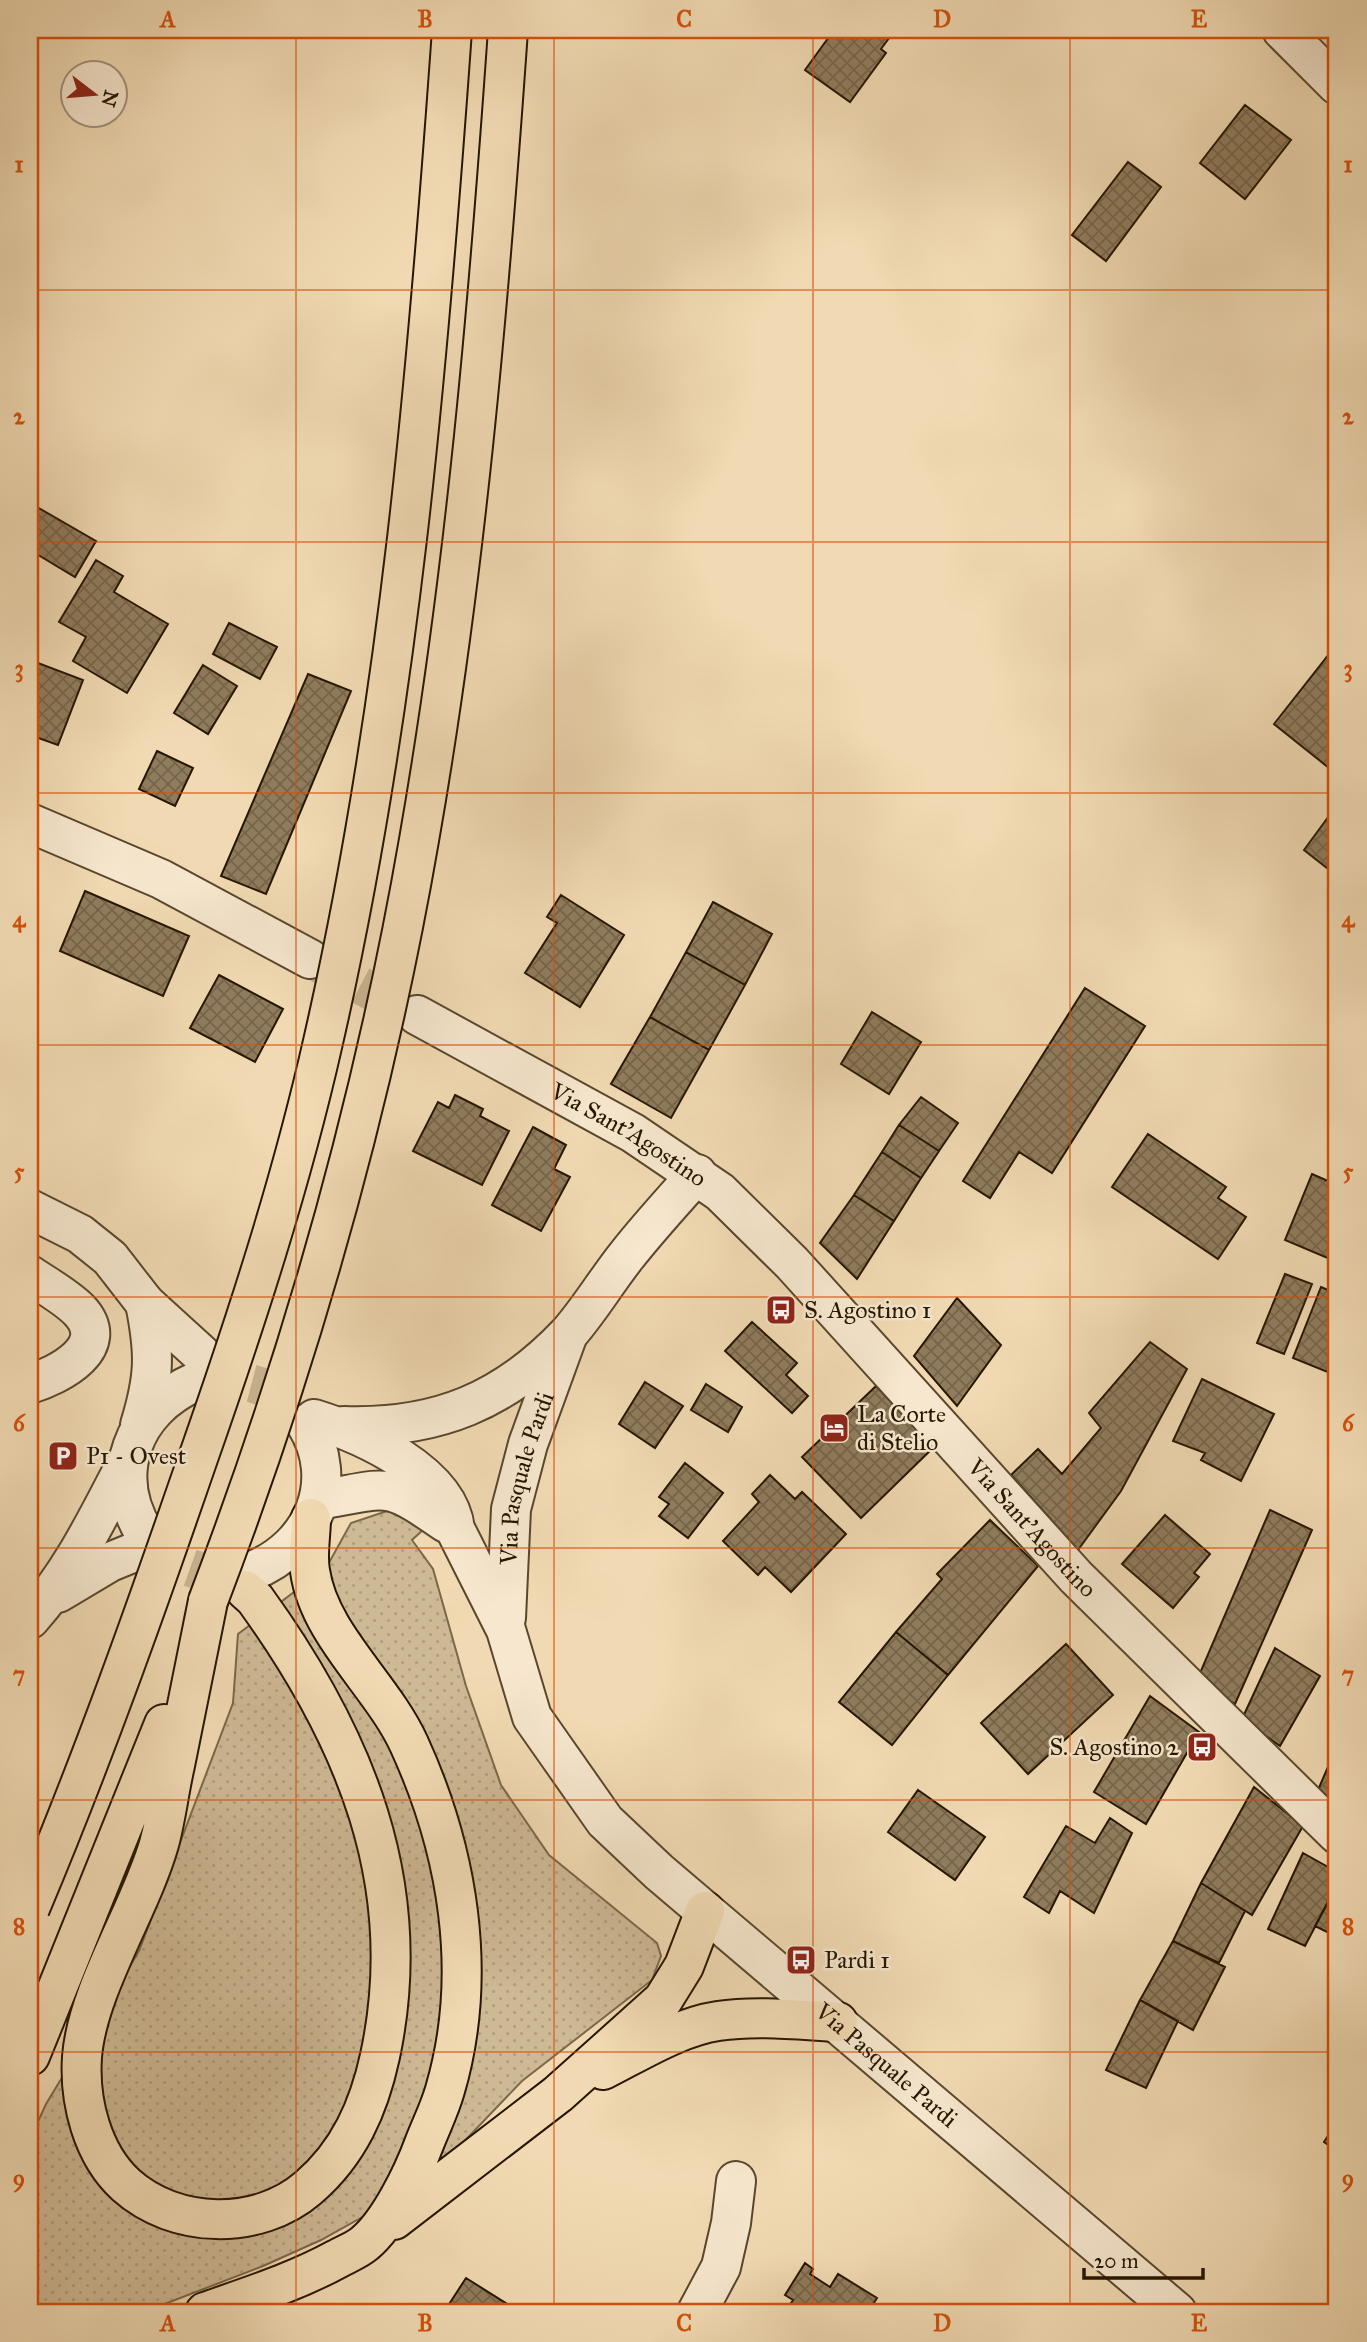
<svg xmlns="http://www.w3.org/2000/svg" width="1367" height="2342" font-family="'IM FELL Great Primer',serif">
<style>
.grass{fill:url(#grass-dots);stroke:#7a684a;stroke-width:2}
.building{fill:url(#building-cross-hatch);stroke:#261600;stroke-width:2}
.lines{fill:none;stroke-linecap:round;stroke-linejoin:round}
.minor-tunnel{stroke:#c8b38f;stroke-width:38;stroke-dasharray:38 19;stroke-linecap:butt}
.minor-casing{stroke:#59472d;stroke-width:42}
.highway-casing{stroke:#261600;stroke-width:42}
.minor{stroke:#f6e7ce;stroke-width:38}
.highway{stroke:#f1dab3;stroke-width:38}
.highway-bridge-casing{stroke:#261600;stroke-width:42;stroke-linecap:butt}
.highway-bridge{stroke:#f1dab3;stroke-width:38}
.grid{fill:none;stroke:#d5520b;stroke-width:2;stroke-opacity:0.55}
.labels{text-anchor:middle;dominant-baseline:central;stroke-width:5;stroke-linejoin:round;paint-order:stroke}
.street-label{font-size:24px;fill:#261600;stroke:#f6e7ce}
.poi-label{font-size:24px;fill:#261600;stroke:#f6e7ce;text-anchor:start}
.neatline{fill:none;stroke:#d5520b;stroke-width:2.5}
.grid-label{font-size:23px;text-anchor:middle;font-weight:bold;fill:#d5520b}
</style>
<defs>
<pattern id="grass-dots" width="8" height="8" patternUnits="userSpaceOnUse" patternTransform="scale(1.75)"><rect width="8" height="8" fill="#ceb995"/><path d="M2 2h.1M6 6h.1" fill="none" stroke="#b19e7f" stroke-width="1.8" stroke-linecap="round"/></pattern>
<pattern id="building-cross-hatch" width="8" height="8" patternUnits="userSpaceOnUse" patternTransform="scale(1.75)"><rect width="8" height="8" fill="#907c5d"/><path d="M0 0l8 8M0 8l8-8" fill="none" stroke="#75654a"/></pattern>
</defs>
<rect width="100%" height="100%" fill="#f1dab3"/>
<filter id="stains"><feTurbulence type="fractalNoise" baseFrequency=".00286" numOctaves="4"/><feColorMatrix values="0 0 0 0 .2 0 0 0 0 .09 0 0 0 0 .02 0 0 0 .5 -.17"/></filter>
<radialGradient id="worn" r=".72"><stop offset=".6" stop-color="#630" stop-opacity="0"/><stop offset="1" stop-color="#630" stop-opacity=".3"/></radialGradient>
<!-- grass -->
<path class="grass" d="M387,1511L407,1513L424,1529L412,1540L433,1569L466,1686L501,1785L549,1855L657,1943L661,1956L652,1980L522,2081L455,2151L402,2195L321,2240L263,2266L144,2312H30V2139L46,2104L139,1951L233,1703L238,1634L326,1568L351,1523Z"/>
<!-- building -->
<path class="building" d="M834,30H895L881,49L886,53L850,102L805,70Z
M1245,105L1291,140L1245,199L1200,163Z
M1128,162L1161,187L1106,261L1072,235Z
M30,503L96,541L75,577L30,550Z
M96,560L123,576L114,592L168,624L127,693L73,661L86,637L59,622Z
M229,623L277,647L260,679L213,654Z
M1337,644V768L1334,772L1274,724Z
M30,660L83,680L58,745L30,735Z
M203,665L237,686L208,734L174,713Z
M308,674L351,691L266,894L221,876Z
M157,751L193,768L175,806L139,789Z
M1337,805V876L1304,850Z
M30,885L37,888L30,908Z
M85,891L189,936L163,996L60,951Z
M561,895L624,935L580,1007L525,973L557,923L547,917Z
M713,902L772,934L745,985L686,952Z
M686,952L745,985L709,1050L650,1017Z
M219,975L283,1009L255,1062L190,1028Z
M1085,988L1145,1026L1052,1173L1019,1152L990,1198L963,1181Z
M872,1012L921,1042L889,1094L841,1064Z
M650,1017L709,1050L671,1118L611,1084Z
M455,1095L483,1109L480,1116L509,1131L482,1185L413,1151L438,1102L449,1108Z
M921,1097L958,1123L939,1151L899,1125Z
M899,1125L939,1151L921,1178L882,1152Z
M533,1127L566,1145L554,1169L570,1177L541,1231L492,1205Z
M1148,1134L1226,1187L1218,1198L1246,1217L1218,1259L1112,1187Z
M882,1152L921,1178L894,1221L854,1195Z
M1312,1174L1337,1185V1262L1285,1240Z
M854,1195L894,1221L857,1279L820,1243Z
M1285,1274L1312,1284L1284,1354L1257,1343Z
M1321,1287L1337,1294V1354L1330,1373L1293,1358Z
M957,1298L1001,1345L957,1406L914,1356Z
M752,1322L797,1363L786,1375L808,1396L792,1413L725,1351Z
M1150,1342L1187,1369L1121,1491L1078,1550L1011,1475L1038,1449L1062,1474L1101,1428L1089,1413Z
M1202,1379L1274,1414L1241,1481L1201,1460L1205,1453L1173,1441Z
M645,1382L683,1406L655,1448L619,1424Z
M706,1384L742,1407L728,1432L691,1410Z
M876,1386L935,1446L861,1518L802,1457Z
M685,1463L723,1493L688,1538L659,1516L669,1504L659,1497Z
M770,1475L795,1499L802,1492L846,1534L791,1592L765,1567L758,1575L723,1541L759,1502L752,1494Z
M1270,1510L1312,1530L1235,1704L1197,1680Z
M1165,1515L1210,1554L1194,1573L1199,1577L1173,1608L1122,1564Z
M990,1520L1038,1566L948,1675L896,1632L942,1579L937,1574Z
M896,1632L948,1675L892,1745L839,1702Z
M1066,1644L1113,1695L1028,1774L981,1723Z
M1275,1648L1320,1676L1280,1746L1242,1719Z
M1150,1696L1199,1732L1146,1824L1094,1792Z
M1337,1746V1805L1318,1790Z
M1254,1787L1303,1826L1252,1915L1201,1883Z
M918,1790L985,1837L955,1880L888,1832Z
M1110,1818L1132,1833L1094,1913L1060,1891L1049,1913L1024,1897L1066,1826L1095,1843Z
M1303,1853L1337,1872V1885L1305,1946L1268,1929Z
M1201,1883L1245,1911L1219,1963L1173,1941Z
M1337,1885V1937L1315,1926Z
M1173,1941L1225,1967L1193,2030L1140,2000Z
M1140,2000L1178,2021L1146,2088L1106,2070Z
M1337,2122V2151L1324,2142Z
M805,2263L813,2269L810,2274L830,2287L838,2274L877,2298L868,2312H785L793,2300L785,2295Z
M466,2278L520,2312H444Z"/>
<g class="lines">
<!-- minor-tunnel -->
<path class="minor-tunnel" d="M310,959L417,1015
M195,1382C236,1375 278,1383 303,1419
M145,1534C177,1570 202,1577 249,1571"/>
<!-- minor casing -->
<g class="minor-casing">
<g id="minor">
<path d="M1282,30L1337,85"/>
<path d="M30,823L161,879L310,959"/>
<path id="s1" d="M417,1015L633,1133L720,1192L792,1263L1076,1577L1337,1834"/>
<path d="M30,1209L80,1234L110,1258L145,1303L201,1354"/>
<path d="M30,1275C46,1286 65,1296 79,1310C114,1347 59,1375 30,1384"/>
<path id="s2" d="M314,1419C362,1434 449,1472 455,1529L506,1630L532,1717L605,1821L659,1872L1177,2312"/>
<path d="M140,1425C155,1376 155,1353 145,1303"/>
<path d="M344,1426C437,1429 505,1401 569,1333C590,1309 607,1280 627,1255C649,1227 673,1201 697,1174"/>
<path d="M319,1500C391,1488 384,1480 446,1523"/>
<path d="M145,1534C108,1475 132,1410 195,1382"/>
<path d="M252,1571C313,1547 341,1481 306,1424"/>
<path d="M58,1593L110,1562L154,1544"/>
<path id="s3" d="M506,1618L511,1509L528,1444L567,1337"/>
<path d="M30,1619C73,1571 99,1515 129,1458"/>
<path d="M697,2312L721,2267L731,2223L736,2181"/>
</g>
</g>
<!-- highway casing -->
<g class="highway-casing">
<path id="highway" d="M208,1601C197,1656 186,1710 175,1765C169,1791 166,1819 159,1844C140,1910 87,1990 82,2057C79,2101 92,2154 126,2185C175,2229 258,2231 308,2188C349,2153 369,2107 380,2056C417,1884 354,1736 255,1599L245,1590
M30,2056L164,1724
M603,2070C639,2052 678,2027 718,2021C757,2015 799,2020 838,2022
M394,2220L558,2094L663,2000L684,1966L705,1911
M205,2312C250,2296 295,2282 337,2259C346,2254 357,2250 365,2243C389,2223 413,2174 424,2144C431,2126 440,2108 445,2090C479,1974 458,1851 409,1744C382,1685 319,1635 310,1571C307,1554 311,1535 311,1518"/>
</g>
<!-- minor -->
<use href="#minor" class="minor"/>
<!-- highway -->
<use href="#highway" class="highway"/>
<!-- highway-bridge casing -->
<g class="highway-bridge-casing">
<path id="highway-bridge" d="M208,1601C302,1354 374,1100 419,840C466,572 489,301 508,30
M30,1908C92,1761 145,1612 197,1461C245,1324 291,1184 323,1042C399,710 428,369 452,30"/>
</g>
<!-- highway-bridge -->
<use href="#highway-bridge" class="highway-bridge"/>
</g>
<!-- grid -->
<path class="grid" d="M296,30V2312M554,30V2312M813,30V2312M1070,30V2312M30,290H1337M30,542H1337M30,793H1337M30,1045H1337M30,1297H1337M30,1548H1337M30,1800H1337M30,2052H1337"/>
<!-- icons -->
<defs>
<g id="bus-square" transform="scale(1.575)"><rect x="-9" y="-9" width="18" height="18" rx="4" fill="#8f2418" stroke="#f6e7ce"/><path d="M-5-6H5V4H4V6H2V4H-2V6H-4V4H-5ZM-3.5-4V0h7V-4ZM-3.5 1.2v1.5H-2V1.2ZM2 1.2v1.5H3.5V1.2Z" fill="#fff"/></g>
<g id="hotel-square" transform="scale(1.575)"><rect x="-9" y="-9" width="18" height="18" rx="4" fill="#8f2418" stroke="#f6e7ce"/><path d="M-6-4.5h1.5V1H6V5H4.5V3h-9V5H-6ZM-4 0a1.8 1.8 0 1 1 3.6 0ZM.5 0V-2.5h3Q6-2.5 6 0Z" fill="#fff"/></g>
<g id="parking-square" transform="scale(1.575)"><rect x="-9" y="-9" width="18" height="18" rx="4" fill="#8f2418" stroke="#f6e7ce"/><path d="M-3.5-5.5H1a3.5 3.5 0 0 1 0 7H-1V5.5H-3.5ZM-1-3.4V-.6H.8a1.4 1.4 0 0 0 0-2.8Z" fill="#fff"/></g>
</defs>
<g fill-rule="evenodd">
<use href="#bus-square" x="781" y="1310"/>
<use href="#hotel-square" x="834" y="1428"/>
<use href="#parking-square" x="63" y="1456"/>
<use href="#bus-square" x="1202" y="1747"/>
<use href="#bus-square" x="801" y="1960"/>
</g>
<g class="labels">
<!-- street labels -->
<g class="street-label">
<text stroke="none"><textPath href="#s1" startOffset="243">Via Sant'Agostino</textPath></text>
<text stroke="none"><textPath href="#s3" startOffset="142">Via Pasquale Pardi</textPath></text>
<text stroke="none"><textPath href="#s1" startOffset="810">Via Sant'Agostino</textPath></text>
<text stroke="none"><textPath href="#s2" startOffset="891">Via Pasquale Pardi</textPath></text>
</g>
<!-- poi labels -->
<g class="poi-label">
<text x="804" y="1310">S. Agostino 1</text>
<text x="857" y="1414">La Corte<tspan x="857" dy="28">di Stelio</tspan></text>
<text x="86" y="1456">P1 - Ovest</text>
<text x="1179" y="1747" text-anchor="end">S. Agostino 2</text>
<text x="824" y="1960">Pardi 1</text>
</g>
</g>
<!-- margin -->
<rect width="1367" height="2342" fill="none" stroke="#f1dab3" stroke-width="77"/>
<!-- north arrow -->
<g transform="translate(94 94) rotate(106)"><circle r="33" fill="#f6e7ce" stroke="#a3937c" stroke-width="2"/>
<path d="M0-5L12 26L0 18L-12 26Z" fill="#8f2418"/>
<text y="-10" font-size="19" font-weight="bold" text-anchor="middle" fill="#261600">N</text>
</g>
<!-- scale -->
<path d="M1084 2268v10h119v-10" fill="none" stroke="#261600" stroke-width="3.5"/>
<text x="1094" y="2268" font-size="21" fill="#261600" stroke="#f6e7ce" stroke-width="5" paint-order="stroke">20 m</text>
<rect x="38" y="38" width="1290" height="2266" class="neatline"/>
<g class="grid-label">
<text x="168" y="27">A</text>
<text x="425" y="27">B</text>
<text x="684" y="27">C</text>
<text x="942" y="27">D</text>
<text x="1199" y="27">E</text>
<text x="19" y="172">1</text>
<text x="1348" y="172">1</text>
<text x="19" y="424">2</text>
<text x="1348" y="424">2</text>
<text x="19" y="676">3</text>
<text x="1348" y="676">3</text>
<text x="19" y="927">4</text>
<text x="1348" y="927">4</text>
<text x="19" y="1179">5</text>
<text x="1348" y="1179">5</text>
<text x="19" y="1431">6</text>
<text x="1348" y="1431">6</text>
<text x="19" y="1682">7</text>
<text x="1348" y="1682">7</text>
<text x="19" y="1934">8</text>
<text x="1348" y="1934">8</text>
<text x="19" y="2186">9</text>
<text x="1348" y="2186">9</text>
<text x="168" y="2331">A</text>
<text x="425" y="2331">B</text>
<text x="684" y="2331">C</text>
<text x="942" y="2331">D</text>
<text x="1199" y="2331">E</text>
</g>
<rect width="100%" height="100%" filter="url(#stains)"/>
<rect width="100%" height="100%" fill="url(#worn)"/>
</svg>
